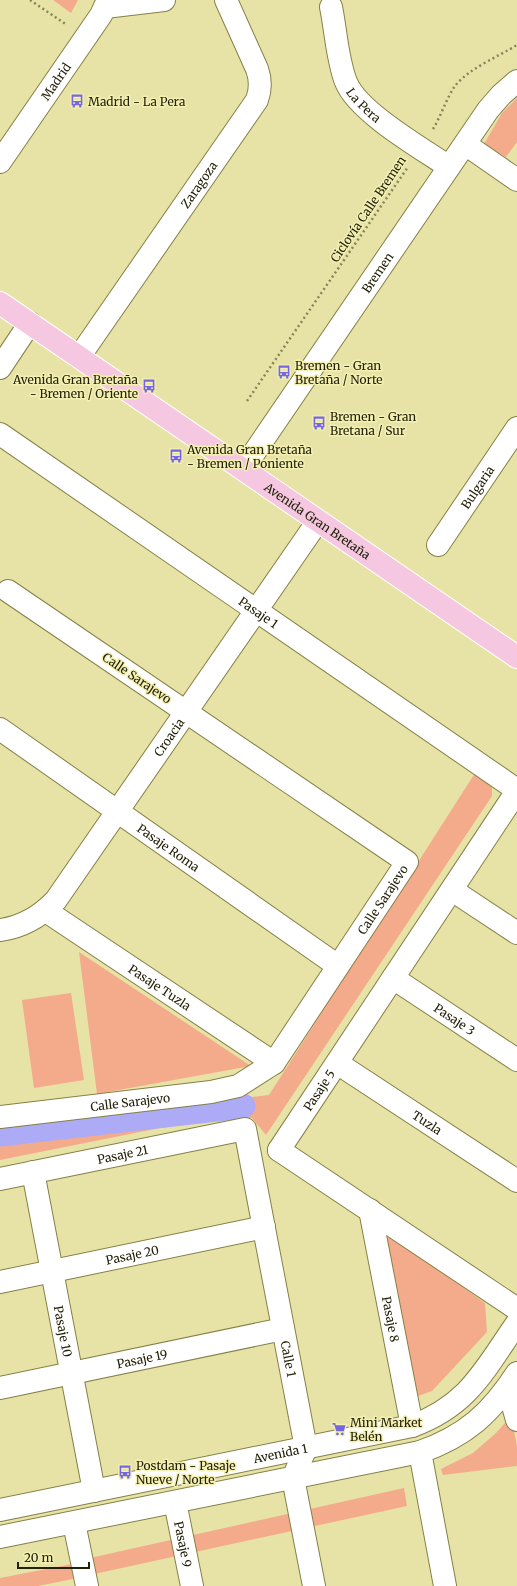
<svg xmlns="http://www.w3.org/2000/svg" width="517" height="1586" font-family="Merriweather,serif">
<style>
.green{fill:#f4ab8b}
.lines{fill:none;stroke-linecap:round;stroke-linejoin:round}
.canal{stroke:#adabf6;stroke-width:25}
.minor-casing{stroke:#858047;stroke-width:24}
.major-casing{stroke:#fff;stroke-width:24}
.path{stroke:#878459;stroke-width:2.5;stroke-dasharray:2 3;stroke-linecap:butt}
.minor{stroke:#fff;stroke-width:22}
.major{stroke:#f5c7e1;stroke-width:22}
.labels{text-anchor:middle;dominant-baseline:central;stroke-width:3;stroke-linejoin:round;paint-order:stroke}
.street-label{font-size:12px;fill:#232109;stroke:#f4f0b3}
.poi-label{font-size:12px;fill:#232109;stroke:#f4f0b3;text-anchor:start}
</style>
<rect width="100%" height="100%" fill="#e7e3a6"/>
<!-- green -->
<path class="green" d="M53,0H78L71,13Z
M517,98V142L506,157L484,144L502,113Z
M477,770L492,782V796L266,1135L252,1118L220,1116L0,1160V1125L269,1095Z
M79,952L251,1066L97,1094Z
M71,993L84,1080L34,1088L22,1000Z
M391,1236L485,1303L487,1332L432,1391L418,1396L387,1239Z
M511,1416L517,1446V1466L443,1475L441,1469L473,1453L496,1433Z
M404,1488L407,1506L85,1576L81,1560Z
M72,1564L73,1579L38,1586H0V1578Z"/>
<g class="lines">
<!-- canal -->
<path class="canal" d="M0,1134L243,1106"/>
<!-- minor casing -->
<g class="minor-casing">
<g id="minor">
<path d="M105,7L164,0"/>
<path id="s1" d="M331,7C336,31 337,59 346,82C358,112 421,148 449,167"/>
<path d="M465,144L517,180"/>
<path id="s2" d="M0,162L101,15L108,0"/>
<path id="s3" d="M79,357L257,100C261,89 261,80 257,69L226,0"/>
<path d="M0,368L30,323"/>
<path id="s4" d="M0,434L517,790"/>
<path id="s5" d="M243,469L488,110L501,95L517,81"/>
<path id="s6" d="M438,545L517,428"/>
<path id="s7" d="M0,729L338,966"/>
<path d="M452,890L517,933"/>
<path id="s8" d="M46,911L274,1063"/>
<path id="s9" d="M0,930C23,927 40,917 56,900L318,521"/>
<path id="s10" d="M393,978L517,1060"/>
<path id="s11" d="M337,1063L517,1181"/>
<path id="s12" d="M0,1117L211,1092L238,1086L274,1063L407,862L8,591"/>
<path id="s13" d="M279,1150L517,791"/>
<path d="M279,1150L517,1309"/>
<path id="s14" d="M33,1172L94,1491"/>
<path id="s15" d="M0,1179L245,1129L306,1448L293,1478L314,1586"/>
<path id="s16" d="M370,1210L412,1426"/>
<path id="s17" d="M0,1282L264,1227"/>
<path id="s18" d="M0,1388L283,1329"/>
<path d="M506,1390L512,1402L517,1420"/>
<path d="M420,1452L445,1586"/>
<path id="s19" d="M175,1502L192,1586"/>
<path id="s20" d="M0,1510L412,1426C469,1405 484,1370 517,1323"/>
<path d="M74,1523L87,1586"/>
<path d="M0,1537L420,1452C466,1436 491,1413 517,1373"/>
</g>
</g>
<!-- major casing -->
<g class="major-casing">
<g id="major">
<path id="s21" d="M0,303L517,657"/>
</g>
</g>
<!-- path -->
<path class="path" d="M30,0L67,25
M433,129C441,116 447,97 455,86C468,69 499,56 517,45
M247,401L408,167"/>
<!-- minor -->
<use href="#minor" class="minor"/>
<!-- major -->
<use href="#major" class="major"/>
</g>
<!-- icons -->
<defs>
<g id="bus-bare" transform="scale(1.08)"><path d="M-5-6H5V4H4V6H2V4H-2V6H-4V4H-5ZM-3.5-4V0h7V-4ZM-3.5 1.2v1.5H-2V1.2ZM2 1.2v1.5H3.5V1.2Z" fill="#7567e2" stroke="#f4f0b3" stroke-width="2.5" paint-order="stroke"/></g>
<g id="supermarket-bare" transform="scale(1.08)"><path d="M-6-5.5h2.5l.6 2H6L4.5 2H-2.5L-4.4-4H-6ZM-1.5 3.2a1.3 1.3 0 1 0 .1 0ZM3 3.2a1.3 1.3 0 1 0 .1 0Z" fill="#7567e2" stroke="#f4f0b3" stroke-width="2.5" paint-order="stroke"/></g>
</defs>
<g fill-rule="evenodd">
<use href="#bus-bare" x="77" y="101"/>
<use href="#bus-bare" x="284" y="372"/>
<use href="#bus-bare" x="149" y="386"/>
<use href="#bus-bare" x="319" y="423"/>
<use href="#bus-bare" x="176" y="456"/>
<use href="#supermarket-bare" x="339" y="1429"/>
<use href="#bus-bare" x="125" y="1472"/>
</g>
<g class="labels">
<!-- street labels -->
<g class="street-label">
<text stroke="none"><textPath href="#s2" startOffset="98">Madrid</textPath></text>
<text stroke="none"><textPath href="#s1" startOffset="106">La Pera</textPath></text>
<text stroke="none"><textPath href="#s3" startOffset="210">Zaragoza</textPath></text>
<text transform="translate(368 209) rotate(-56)">Ciclovía Calle Bremen</text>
<text stroke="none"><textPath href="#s5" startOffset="238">Bremen</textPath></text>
<text stroke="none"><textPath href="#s6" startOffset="70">Bulgaria</textPath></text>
<text stroke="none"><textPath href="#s21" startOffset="385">Avenida Gran Bretaña</textPath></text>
<text stroke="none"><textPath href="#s4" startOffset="314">Pasaje 1</textPath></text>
<text transform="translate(137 678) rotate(34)">Calle Sarajevo</text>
<text stroke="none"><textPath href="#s9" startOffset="263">Croacia</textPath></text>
<text stroke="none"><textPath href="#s7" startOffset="206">Pasaje Roma</textPath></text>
<text stroke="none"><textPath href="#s12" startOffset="479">Calle Sarajevo</textPath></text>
<text stroke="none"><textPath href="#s8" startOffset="137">Pasaje Tuzla</textPath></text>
<text stroke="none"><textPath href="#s10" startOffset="74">Pasaje 3</textPath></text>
<text stroke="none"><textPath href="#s13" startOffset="72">Pasaje 5</textPath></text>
<text stroke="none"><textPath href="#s12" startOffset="131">Calle Sarajevo</textPath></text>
<text stroke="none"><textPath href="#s11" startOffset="108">Tuzla</textPath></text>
<text stroke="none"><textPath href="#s15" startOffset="125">Pasaje 21</textPath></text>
<text stroke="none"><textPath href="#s17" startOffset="135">Pasaje 20</textPath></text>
<text stroke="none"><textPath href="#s16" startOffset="111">Pasaje 8</textPath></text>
<text stroke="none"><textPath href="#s14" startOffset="162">Pasaje 10</textPath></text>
<text stroke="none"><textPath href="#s18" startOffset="145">Pasaje 19</textPath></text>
<text stroke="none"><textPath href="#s15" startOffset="484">Calle 1</textPath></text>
<text stroke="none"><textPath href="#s20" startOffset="286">Avenida 1</textPath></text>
<text stroke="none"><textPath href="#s19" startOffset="43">Pasaje 9</textPath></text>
</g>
<!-- poi labels -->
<g class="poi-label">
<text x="88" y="101">Madrid - La Pera</text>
<text x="295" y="365">Bremen - Gran<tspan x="295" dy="14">Bretaña / Norte</tspan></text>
<text x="138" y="379" text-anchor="end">Avenida Gran Bretaña<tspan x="138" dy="14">- Bremen / Oriente</tspan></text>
<text x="330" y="416">Bremen - Gran<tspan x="330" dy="14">Bretana / Sur</tspan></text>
<text x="187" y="449">Avenida Gran Bretaña<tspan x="187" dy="14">- Bremen / Poniente</tspan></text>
<text x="350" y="1422">Mini Market<tspan x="350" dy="14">Belén</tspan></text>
<text x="136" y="1465">Postdam - Pasaje<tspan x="136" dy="14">Nueve / Norte</tspan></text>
</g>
</g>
<!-- scale -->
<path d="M18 1562v6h71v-6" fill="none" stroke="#232109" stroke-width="2"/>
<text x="24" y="1562" font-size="12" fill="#232109" stroke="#f4f0b3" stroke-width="3" paint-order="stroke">20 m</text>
</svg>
